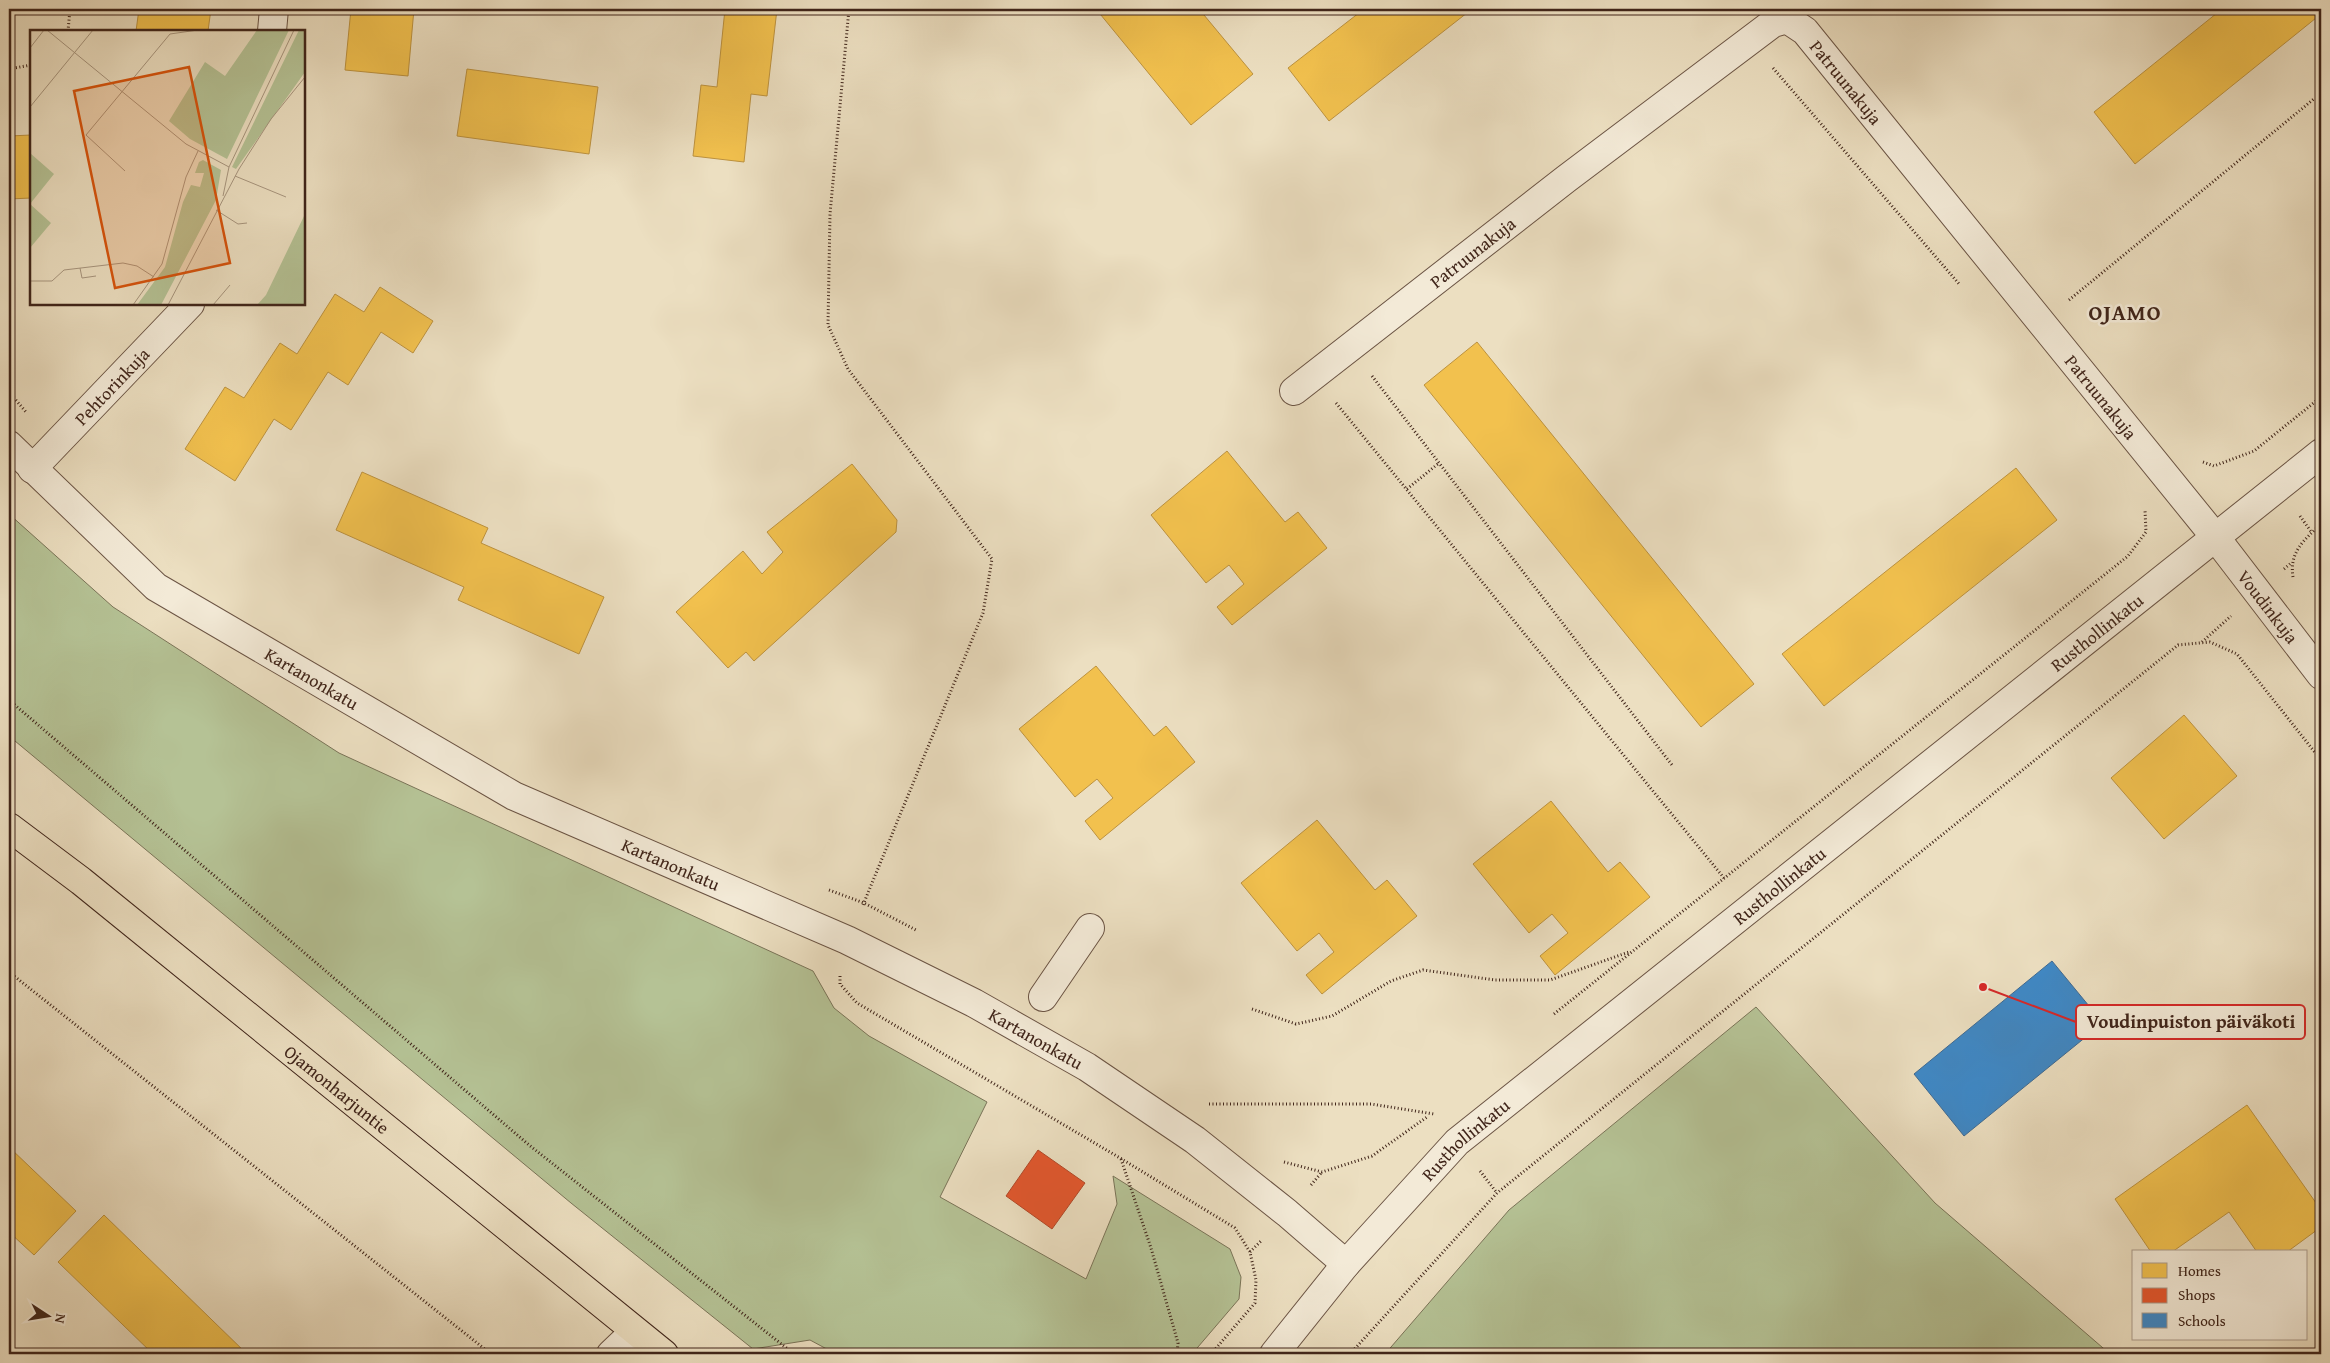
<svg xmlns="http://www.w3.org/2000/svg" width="2330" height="1363" font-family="'Gentium Book Plus',serif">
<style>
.green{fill:#b5c295;stroke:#7a7458}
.homes{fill:#f2c14e;stroke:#bd923e}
.shops{fill:#e4572e;stroke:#b34828}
.schools{fill:#3f88c5;stroke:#3f6a92}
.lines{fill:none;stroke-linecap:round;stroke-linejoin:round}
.minor-casing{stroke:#6b5444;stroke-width:30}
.major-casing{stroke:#40251a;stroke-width:30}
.path{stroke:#40251a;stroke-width:3;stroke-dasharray:1 2.5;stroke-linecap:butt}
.minor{stroke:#f3ead7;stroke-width:28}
.major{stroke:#ecdfc1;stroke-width:28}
.labels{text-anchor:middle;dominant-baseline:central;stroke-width:5;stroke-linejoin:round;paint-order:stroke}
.street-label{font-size:18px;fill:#40251a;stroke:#f3ead7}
.district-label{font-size:22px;font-weight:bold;letter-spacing:1px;fill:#40251a;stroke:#f3ead7}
.inset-road{fill:none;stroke:#a7957e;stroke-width:1}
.view{fill:#d7540d;fill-opacity:0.15;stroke:#d7540d;stroke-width:2.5}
.inset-edge{fill:none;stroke:#40251a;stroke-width:2.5}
.leader{fill:none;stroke:#d62828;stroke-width:2}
.callout-dot{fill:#d62828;stroke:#f3ead7;stroke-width:2}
.callout{fill:#f3ead7;stroke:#d62828;stroke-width:2}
.callout-label{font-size:19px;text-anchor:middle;font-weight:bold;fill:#40251a}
</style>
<rect width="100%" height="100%" fill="#ecdfc1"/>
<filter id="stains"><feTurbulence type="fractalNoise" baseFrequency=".004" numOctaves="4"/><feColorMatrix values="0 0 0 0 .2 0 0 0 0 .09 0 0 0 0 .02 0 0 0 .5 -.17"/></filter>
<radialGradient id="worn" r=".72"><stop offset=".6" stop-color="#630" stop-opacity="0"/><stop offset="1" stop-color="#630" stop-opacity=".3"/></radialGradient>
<!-- green -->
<path class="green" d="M9,514L113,607L339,753L813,971L834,1008L869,1036L987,1102L940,1197L1086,1279L1117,1204L1113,1176L1230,1249L1241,1277L1239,1299L1192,1354H836L810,1340L753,1349L571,1203L9,736Z
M1756,1007L1935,1203L2110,1354H1385L1509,1210Z"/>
<!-- homes -->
<path class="homes" d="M139,9H211L208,31H136Z
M351,9H414L408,76L345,70Z
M725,9H777L767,96L751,94L744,162L693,156L701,85L717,87Z
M1096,9H1199L1253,74L1191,125Z
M1364,9H1472L1329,121L1288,68Z
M2222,9H2321V14L2135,164L2094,112Z
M467,69L598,87L589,154L457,136Z
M31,135V198L9,199V136Z
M380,287L433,321L413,353L381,332L348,385L328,372L291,430L274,419L235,481L185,449L225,387L244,398L280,343L297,354L335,294L364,312Z
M1477,342L1754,684L1701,727L1424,385Z
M1227,451L1285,522L1298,512L1327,548L1232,625L1217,607L1244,584L1229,565L1206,583L1151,515Z
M852,464L897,520L896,532L754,661L746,652L728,668L676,612L743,551L762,574L783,552L767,532Z
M2016,468L2057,520L1824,706L1782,654Z
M362,472L488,528L481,543L604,597L579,654L458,600L464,587L336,530Z
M1096,666L1154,736L1166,726L1195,762L1100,840L1085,821L1113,798L1097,779L1075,797L1019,729Z
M2184,715L2237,776L2164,839L2111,778Z
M1551,801L1608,872L1620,862L1650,897L1555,975L1540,956L1568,933L1552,914L1529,933L1473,864Z
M1317,820L1375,890L1387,880L1417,916L1322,994L1306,975L1334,952L1319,933L1297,951L1241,883Z
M2247,1105L2321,1210V1227L2287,1252H2257L2229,1212L2172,1252H2151L2115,1199Z
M9,1147L76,1211L34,1255L9,1232Z
M104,1215L247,1354H153L58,1262Z"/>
<!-- shops -->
<path class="shops" d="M1038,1150L1085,1183L1052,1229L1006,1196Z"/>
<!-- schools -->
<path class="schools" d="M2052,961L2103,1023L1964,1136L1914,1074Z"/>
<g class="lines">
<!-- minor casing -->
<g class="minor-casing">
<g id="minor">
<path d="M272,31L274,9"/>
<path id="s1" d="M1294,391L1566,179L1773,23L1787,19L1805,31L2216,538L2321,675"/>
<path id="s2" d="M9,445L156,587L514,796L847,940L974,1003L1087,1067L1195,1140L1287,1213L1346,1264"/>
<path id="s3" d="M32,469L190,304"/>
<path d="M1043,997L1090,928"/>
<path d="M611,1354L634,1332"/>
<path id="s4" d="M1274,1354L1346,1264L1457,1142L2321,453"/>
</g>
</g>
<!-- major casing -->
<g class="major-casing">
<g id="major">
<path id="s5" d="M9,827L81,881L664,1354"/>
</g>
</g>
<!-- path -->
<path class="path" d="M849,9L830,214L828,325L848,369L992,559L983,613L863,905
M68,31L70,9
M1773,68L1960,285
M9,69L31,65
M2069,300L2315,98
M1372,376L1672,765
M9,392L26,412
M1336,403L1724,878
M2203,462L2214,466L2254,451L2321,397
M1407,489L1439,463
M2300,516L2312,533
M2284,569L2291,563
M2293,577C2289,552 2304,540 2321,524
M2202,642L2231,616
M9,700L529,1145L794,1354
M829,890L864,903L916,930
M9,972L491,1354
M840,976V984L857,1003L1120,1158L1235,1228L1250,1252L1256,1280L1255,1303L1211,1354
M1252,1009L1296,1024L1332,1016L1391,981L1423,970L1495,980H1550L1629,952
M1554,1014L2128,556L2146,532L2145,510
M1209,1104H1371L1434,1114
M1121,1159L1151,1248L1178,1343L1177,1354
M1284,1162L1322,1172L1372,1156L1427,1117
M1480,1171L1497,1193
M1311,1185L1322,1172
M1250,1252L1262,1240
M1350,1354L1497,1193L2178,645L2210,642L2237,654L2321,760"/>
<!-- minor -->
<use href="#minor" class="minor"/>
<!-- major -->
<use href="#major" class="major"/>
</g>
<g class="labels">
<!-- street labels -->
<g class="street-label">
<text stroke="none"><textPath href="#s1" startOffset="706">Patruunakuja</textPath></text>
<text stroke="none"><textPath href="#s1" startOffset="226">Patruunakuja</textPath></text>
<text stroke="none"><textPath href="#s3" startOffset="115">Pehtorinkuja</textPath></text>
<text stroke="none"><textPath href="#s1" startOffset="1111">Patruunakuja</textPath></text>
<text stroke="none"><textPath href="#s1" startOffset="1379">Voudinkuja</textPath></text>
<text stroke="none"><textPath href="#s4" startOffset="1098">Rusthollinkatu</textPath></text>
<text stroke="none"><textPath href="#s2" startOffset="385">Kartanonkatu</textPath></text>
<text stroke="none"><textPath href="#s2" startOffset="790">Kartanonkatu</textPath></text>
<text stroke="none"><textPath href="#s4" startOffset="692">Rusthollinkatu</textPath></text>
<text stroke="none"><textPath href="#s2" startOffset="1195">Kartanonkatu</textPath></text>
<text stroke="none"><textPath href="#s5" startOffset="420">Ojamonharjuntie</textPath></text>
<text stroke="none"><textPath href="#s4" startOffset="288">Rusthollinkatu</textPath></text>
</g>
<!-- district labels -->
<g class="district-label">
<text x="2125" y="312">OJAMO</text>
</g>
</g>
<!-- overview -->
<g transform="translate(30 30)">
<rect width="275" height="275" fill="#ecdfc1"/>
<path d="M227,0H259L197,129L160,109L139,91L175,32L195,46ZM269,0H275V42L206,139L202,137ZM0,123L24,144L0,174L21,193L0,218ZM173,130L191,140L186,170L131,275H107L135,237L153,172L161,155L170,157L174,143H165L169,132ZM275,184V275H227L236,265Z" fill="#b5c295"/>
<path class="inset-road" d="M17,0L156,114L199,137M0,18L14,0M0,77L63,0M95,141L56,105L140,4L168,0M205,146L256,167M193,166L199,137L264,0M186,180L208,194L217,193M50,238L52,248L66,246M0,251H22L34,240L93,233L107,236L124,247M103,275L132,234L156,147L168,121M138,275L209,139L241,89L275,47M183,275L200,255"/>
<path class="view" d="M159,37L200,233L85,258L44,61Z"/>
<rect width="275" height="275" class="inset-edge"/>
</g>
<!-- callouts -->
<path class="leader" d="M1983 987L2076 1022"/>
<circle class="callout-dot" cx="1983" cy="987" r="5"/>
<rect class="callout" x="2076" y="1005" width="229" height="34" rx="5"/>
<g class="callout-label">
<text x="2191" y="1028">Voudinpuiston päiväkoti</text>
</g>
<!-- margin -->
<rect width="2330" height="1363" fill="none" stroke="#ecdfc1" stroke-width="30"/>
<rect x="10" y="10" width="2310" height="1343" fill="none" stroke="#40251a" stroke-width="2.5"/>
<rect x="15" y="15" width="2300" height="1333" fill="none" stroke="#40251a"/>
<!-- legend -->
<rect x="2132" y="1250" width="175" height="90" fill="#f3ead7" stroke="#ab9b8b"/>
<rect x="2142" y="1263" width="25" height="15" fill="#f2c14e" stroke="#ab9b8b"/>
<text x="2178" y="1276" font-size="15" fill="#40251a">Homes</text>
<rect x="2142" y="1288" width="25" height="15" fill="#e4572e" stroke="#ab9b8b"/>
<text x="2178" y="1300" font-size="15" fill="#40251a">Shops</text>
<rect x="2142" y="1313" width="25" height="15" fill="#3f88c5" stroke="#ab9b8b"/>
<text x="2178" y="1326" font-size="15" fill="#40251a">Schools</text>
<!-- north arrow -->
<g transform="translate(48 1316) rotate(102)" stroke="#f3ead7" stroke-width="4" paint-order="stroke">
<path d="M0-4L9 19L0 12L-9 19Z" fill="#40251a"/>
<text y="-8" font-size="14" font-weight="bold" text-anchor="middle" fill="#40251a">N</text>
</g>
<rect width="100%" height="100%" filter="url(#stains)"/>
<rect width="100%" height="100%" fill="url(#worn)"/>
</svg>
